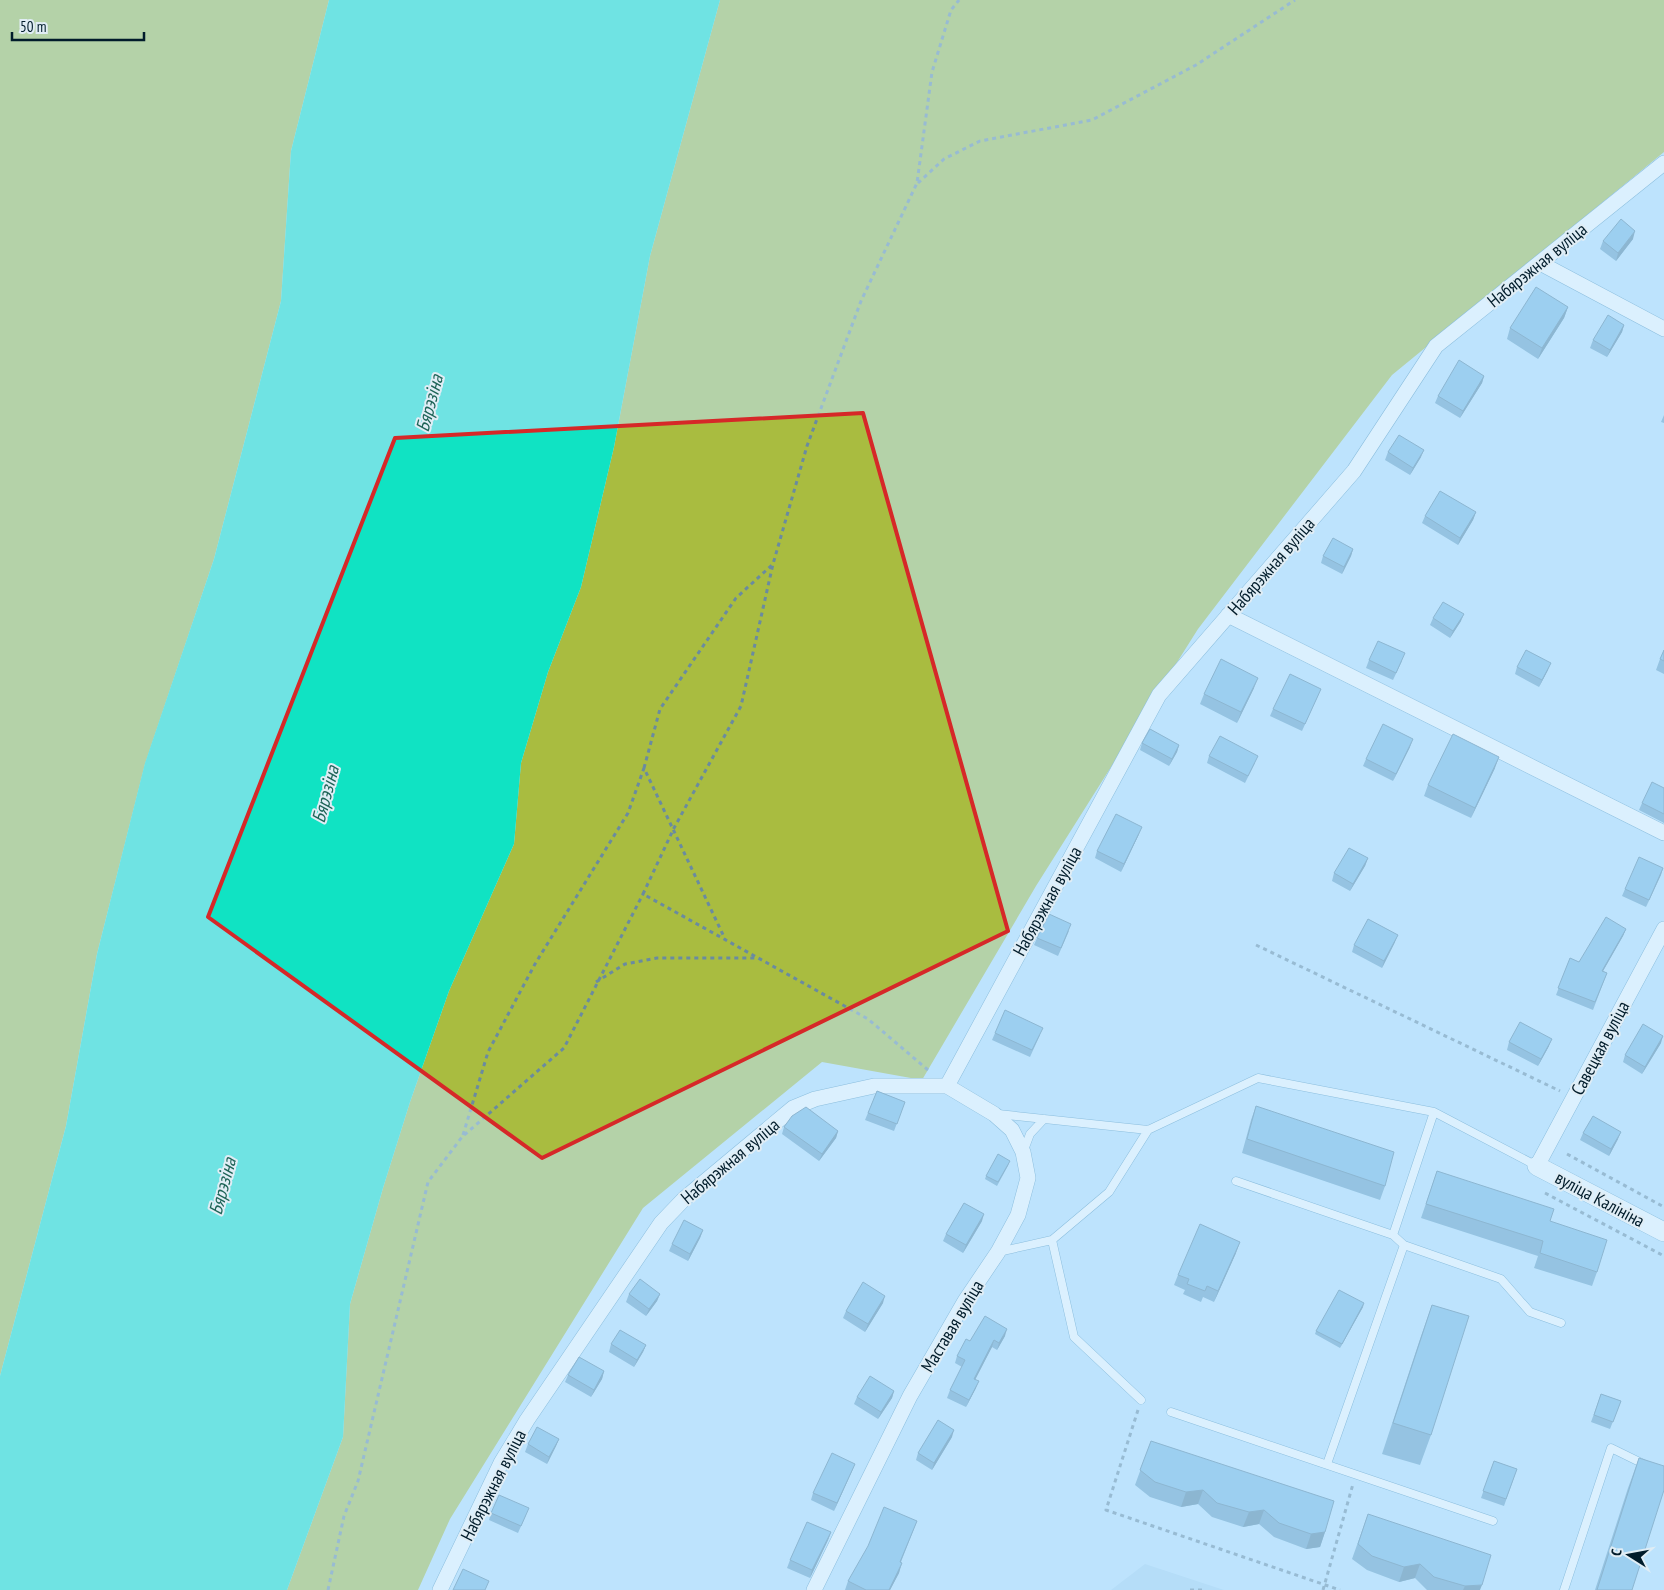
<svg xmlns="http://www.w3.org/2000/svg" width="1664" height="1590" font-family="'PT Sans Narrow',sans-serif">
<style>
.built{fill:#abd5f2}
.green{fill:#a9bc40}
.water{fill:#10e3c3}
.lines{fill:none;stroke-linecap:round;stroke-linejoin:round}
.service-casing{stroke:#5091b9;stroke-width:9}
.minor-casing{stroke:#5091b9;stroke-width:16}
.tertiary-casing{stroke:#5091b9;stroke-width:20}
.path{stroke:#6a8ba0;stroke-width:3;stroke-dasharray:4 4;stroke-linecap:butt}
.service{stroke:#fff;stroke-width:8}
.minor{stroke:#fff;stroke-width:15}
.tertiary{stroke:#fff;stroke-width:19}
.wall{fill:#649cc0}
.shaded-wall{fill:#517f9c}
.building{fill:#74b5df;stroke:#517f9c}
.marked{fill:none;stroke:#d62828;stroke-width:4;stroke-linejoin:round}
.labels{text-anchor:middle;dominant-baseline:central;stroke-width:4;stroke-linejoin:round;paint-order:stroke}
.street-label{font-size:18px;fill:#011c2b;stroke:#e0edf5}
.water-label{font-size:19px;font-style:italic;fill:#1e6457;stroke:#e0edf5}
</style>
<rect width="100%" height="100%" fill="#bde3fd"/>
<!-- built -->
<path class="built" d="M1145,1564L1224,1590H1111Z"/>
<!-- green -->
<path class="green" d="M0,0H329L291,151L281,301L214,559L145,764L97,954L66,1126L0,1376Z
M720,0H1664V152L1392,375L1198,629L1036,886L922,1080L822,1062L643,1208L450,1519L418,1590H287L343,1437L350,1304L383,1188L410,1102L449,991L514,844L521,763L548,672L581,587L614,447L650,256Z"/>
<!-- water -->
<path class="water" d="M329,0H720L650,256L614,447L581,587L548,672L521,763L514,844L449,991L410,1102L383,1188L350,1304L343,1437L287,1590H0V1376L66,1126L97,954L145,763L214,559L281,301L291,151Z"/>
<g class="lines">
<!-- service casing -->
<g class="service-casing">
<path id="service" d="M998,1114L1148,1130L1258,1078L1434,1112L1537,1166
M1024,1150L1030,1134L1044,1119
M1236,1181L1393,1235
M1404,1245L1501,1279L1530,1312L1561,1323
M998,1252L1052,1240
M1141,1400L1074,1337L1052,1240L1109,1192L1148,1130
M1171,1412L1493,1521
M1327,1464L1404,1245L1393,1235L1434,1112
M1564,1590L1611,1448L1664,1474"/>
</g>
<!-- minor casing -->
<g class="minor-casing">
<path id="minor" d="M1540,263L1664,329
M1228,615L1664,833
M947,1086L1159,695L1354,471L1436,346L1664,163
M1537,1166L1664,929
M440,1590L501,1463L527,1420L661,1223L684,1199L793,1108L815,1099L874,1086H947L994,1114L1012,1130L1023,1152L1028,1178L1018,1215L998,1252L965,1301L910,1396L814,1590"/>
</g>
<!-- tertiary casing -->
<g class="tertiary-casing">
<path id="tertiary" d="M1537,1166L1664,1232"/>
</g>
<!-- path -->
<path class="path" d="M918,183L944,159L980,141L1092,120L1196,65L1295,0
M644,768L660,709L736,598L772,565
M1256,945L1560,1091
M596,982L625,964L657,958H757
M928,1070L868,1019L643,894L674,828L741,706L773,564L807,446L861,301L917,183L932,72L951,10L959,0
M463,1135L488,1052L535,964L628,813L644,768L725,939
M1567,1154L1664,1207
M1545,1193L1664,1256
M1138,1410L1106,1510L1340,1590
M328,1590L344,1516L358,1481L428,1182L462,1137L564,1048L643,894
M1190,1590H1206
M1323,1590L1353,1484"/>
<!-- service -->
<use href="#service" class="service"/>
<!-- minor -->
<use href="#minor" class="minor"/>
<!-- tertiary -->
<use href="#tertiary" class="tertiary"/>
</g>
<!-- wall -->
<path class="wall" d="M1633,239L1616,261L1600,249L1603,241Z
M1568,307L1564,318L1538,359L1507,339L1510,328Z
M1624,325L1622,332L1607,357L1590,348L1593,340Z
M1484,376L1482,383L1460,418L1435,403L1438,396Z
M1664,415V423L1661,422Z
M1388,452L1421,457L1410,475L1385,460Z
M1476,512L1473,520L1458,545L1422,523L1425,516Z
M1353,549L1351,556L1342,574L1321,563L1323,556Z
M1433,618L1461,621L1450,638L1430,625Z
M1664,650V674L1656,670L1660,659Z
M1369,660L1402,661L1393,680L1366,668Z
M1517,667L1548,670L1539,687L1515,674Z
M1254,688L1237,723L1200,704L1204,694Z
M1321,689L1302,731L1270,716L1273,709Z
M1142,743L1179,745L1177,752L1169,766L1140,750Z
M1410,747L1393,781L1363,766L1366,759Z
M1209,756L1255,763L1245,783L1207,763Z
M1495,768L1471,818L1424,796L1428,785Z
M1664,788V823L1639,810L1642,803Z
M1139,834L1121,872L1095,858L1097,851Z
M1368,858L1365,866L1350,891L1332,881L1334,873Z
M1663,868L1646,907L1622,896L1625,889Z
M1626,929L1623,936L1603,971L1607,973L1593,1010L1556,995L1570,958L1579,962Z
M1069,931L1058,956L1034,945L1037,938Z
M1395,942L1382,968L1352,952L1354,945Z
M995,1033L1040,1035L1030,1057L992,1040Z
M1509,1042L1549,1046L1538,1066L1507,1050Z
M1661,1043L1642,1074L1623,1062L1625,1055Z
M877,1091L905,1102L894,1131L865,1120Z
M1256,1106L1385,1186L1380,1200L1242,1153L1251,1120Z
M784,1127L838,1131L836,1138L819,1161L782,1134Z
M1583,1133L1618,1139L1609,1156L1580,1140Z
M1009,1164L997,1186L985,1179L986,1176Z
M1437,1171L1550,1221L1597,1272L1592,1286L1534,1268L1538,1256L1421,1218Z
M982,1221L963,1253L943,1241L946,1234Z
M703,1230L700,1238L688,1261L669,1251L672,1244Z
M1236,1253L1214,1302L1203,1297L1201,1302L1183,1294L1185,1290L1174,1285L1178,1275Z
M629,1294H660L657,1301L646,1316L626,1302Z
M883,1303L865,1332L843,1318L846,1311Z
M1432,1305L1431,1435L1420,1465L1382,1454L1421,1336Z
M1363,1307L1340,1348L1315,1334L1316,1331Z
M1005,1336L997,1350L992,1347L975,1379L976,1388L966,1407L947,1398L950,1390L962,1367L955,1363L957,1356L970,1341Z
M611,1344L646,1345L643,1352L634,1367L609,1352Z
M604,1371L602,1379L591,1397L565,1382L568,1375Z
M894,1391L892,1398L878,1419L854,1404L857,1397Z
M1601,1394L1621,1401L1610,1429L1591,1422Z
M952,1437L932,1470L916,1460L918,1453Z
M559,1439L556,1446L547,1464L525,1452L528,1444Z
M1151,1441L1325,1532L1320,1547L1306,1549L1274,1537L1259,1524L1243,1527L1212,1517L1198,1504L1181,1507L1150,1497L1135,1485Z
M1639,1458L1632,1590H1595L1628,1488Z
M1494,1461L1517,1469L1504,1506L1481,1498Z
M855,1464L834,1511L811,1500L813,1493Z
M491,1513L526,1515L518,1533L489,1520Z
M1368,1514L1480,1590H1427L1415,1578L1399,1582L1367,1570L1352,1559Z
M917,1521L901,1562L899,1573L890,1590H845L848,1581Z
M831,1532L828,1540L810,1578L787,1568L790,1560Z"/>
<!-- shaded-wall -->
<path class="shaded-wall" d="M1635,231L1633,239L1616,261L1618,253Z
M1568,307L1564,318L1538,359L1542,348Z
M1624,325L1622,332L1607,357L1610,350Z
M1484,376L1482,383L1460,418L1463,411Z
M1424,450L1421,457L1410,475L1413,468Z
M1476,512L1473,520L1458,545L1460,538Z
M1353,549L1351,556L1342,574L1344,567Z
M1464,614L1461,621L1450,638L1453,631Z
M1551,663L1548,670L1539,687L1542,680Z
M1258,678L1254,688L1237,723L1241,712Z
M1413,739L1410,747L1393,781L1396,774Z
M1179,745L1177,752L1169,766L1172,759Z
M1499,757L1495,768L1471,818L1475,808Z
M1142,827L1139,834L1121,872L1124,864Z
M1368,858L1365,866L1350,891L1353,884Z
M1663,868L1661,875L1646,907L1649,900Z
M1626,929L1623,936L1599,978L1602,971Z
M1398,935L1395,942L1382,968L1384,961Z
M1663,1036L1661,1043L1642,1074L1645,1067Z
M1552,1039L1549,1046L1538,1066L1541,1059Z
M838,1131L836,1138L819,1161L822,1154Z
M1621,1132L1618,1139L1609,1156L1611,1149Z
M984,1214L982,1221L963,1253L966,1245Z
M703,1230L700,1238L688,1261L690,1254Z
M1240,1242L1236,1253L1214,1302L1218,1291Z
M660,1294L657,1301L646,1316L649,1309Z
M885,1296L883,1303L865,1332L868,1324Z
M1364,1303L1363,1307L1340,1348L1342,1344Z
M1007,1329L1005,1336L997,1350L999,1343Z
M994,1340L992,1347L972,1386L974,1379Z
M646,1345L643,1352L634,1367L637,1360Z
M604,1371L602,1379L591,1397L594,1390Z
M979,1381L976,1388L966,1407L969,1400Z
M894,1391L892,1398L878,1419L881,1412Z
M954,1430L952,1437L932,1470L934,1463Z
M559,1439L556,1446L547,1464L549,1457Z
M855,1464L852,1471L834,1511L837,1503Z
M1203,1490L1198,1504L1181,1507L1186,1492Z
M1264,1510L1259,1524L1243,1527L1249,1512Z
M831,1532L828,1540L810,1578L812,1570Z
M1325,1532L1320,1547L1306,1549L1311,1534Z
M902,1563L899,1573L890,1590H889Z
M1420,1564L1415,1578L1399,1582L1404,1567Z
M1482,1585L1480,1590H1463L1465,1586Z"/>
<!-- building -->
<path class="building" d="M1621,219L1635,231L1618,253L1603,241Z
M1536,287L1568,307L1542,348L1510,328Z
M1608,315L1624,325L1610,350L1593,340Z
M1459,360L1484,376L1463,411L1438,396Z
M1399,435L1424,450L1413,468L1388,452Z
M1440,491L1476,512L1460,538L1425,516Z
M1333,538L1353,549L1344,567L1323,556Z
M1443,602L1464,614L1453,631L1433,618Z
M1378,641L1405,653L1396,673L1369,660Z
M1526,650L1551,663L1542,680L1517,667Z
M1664,650V661L1660,659Z
M1221,659L1258,678L1241,712L1204,694Z
M1290,674L1321,689L1305,724L1273,709Z
M1383,724L1413,739L1396,774L1366,759Z
M1150,729L1179,745L1172,759L1142,743Z
M1453,734L1499,757L1475,808L1428,785Z
M1220,736L1258,756L1248,776L1209,756Z
M1652,782L1664,788V814L1642,803Z
M1116,814L1142,827L1124,864L1097,851Z
M1349,848L1368,858L1353,884L1334,873Z
M1639,857L1663,868L1649,900L1625,889Z
M1049,914L1071,924L1061,948L1037,938Z
M1606,917L1626,929L1602,971L1607,973L1595,1002L1558,988L1570,958L1579,962Z
M1368,919L1398,935L1384,961L1354,945Z
M1005,1010L1043,1028L1032,1050L995,1033Z
M1520,1022L1552,1039L1541,1059L1509,1042Z
M1643,1024L1663,1036L1645,1067L1625,1055Z
M877,1091L905,1102L897,1124L868,1113Z
M1256,1106L1394,1152L1385,1186L1247,1139Z
M806,1107L838,1131L822,1154L784,1127L792,1116Z
M1593,1116L1621,1132L1611,1149L1583,1133Z
M998,1154L1010,1161L998,1182L986,1176Z
M1437,1171L1554,1209L1550,1221L1607,1240L1597,1272L1540,1253L1543,1241L1426,1204Z
M964,1203L984,1214L966,1245L946,1234Z
M684,1220L703,1230L690,1254L672,1244Z
M1200,1224L1240,1242L1218,1291L1207,1286L1205,1291L1187,1284L1189,1279L1178,1275Z
M640,1279L660,1294L649,1309L629,1294Z
M863,1282L885,1296L868,1324L846,1311Z
M1339,1290L1364,1303L1342,1344L1316,1331Z
M1432,1305L1469,1316L1431,1435L1393,1423Z
M985,1316L1007,1329L999,1343L994,1340L974,1379L979,1381L969,1400L950,1390L965,1360L957,1356L966,1339L970,1341Z
M620,1330L646,1345L637,1360L611,1344Z
M579,1357L604,1371L594,1390L568,1375Z
M870,1376L894,1391L881,1412L857,1397Z
M1601,1394L1621,1401L1613,1422L1594,1415Z
M938,1420L954,1430L934,1463L918,1453Z
M537,1427L559,1439L549,1457L528,1444Z
M1151,1441L1334,1501L1325,1532L1311,1534L1279,1523L1264,1510L1249,1512L1217,1503L1203,1490L1186,1492L1155,1482L1140,1470Z
M832,1453L855,1464L837,1503L813,1493Z
M1639,1458L1664,1466V1490L1632,1590H1597Z
M1494,1461L1517,1469L1506,1499L1483,1491Z
M499,1495L529,1508L521,1526L491,1513Z
M884,1507L917,1521L900,1562L902,1563L889,1590H866L848,1581L868,1546Z
M1368,1514L1491,1555L1482,1585L1465,1586L1434,1577L1420,1564L1404,1567L1372,1556L1358,1544Z
M807,1522L831,1532L812,1570L790,1560Z
M463,1569L489,1581L485,1590H453Z"/>
<!-- marked area -->
<path d="M0 0H1664V1590H0ZM863,413L1008,931L542,1158L208,917L395,438Z" fill="#bde3fd" fill-opacity=".55" fill-rule="evenodd"/>
<path class="marked" d="M863,413L1008,931L542,1158L208,917L395,438Z"/>
<g class="labels">
<!-- street labels -->
<g class="street-label">
<text transform="translate(1537 265) rotate(-39)">Набярэжная вуліца</text>
<text transform="translate(1271 566) rotate(-49)">Набярэжная вуліца</text>
<text transform="translate(1047 901) rotate(-61)">Набярэжная вуліца</text>
<text transform="translate(1600 1048) rotate(-62)">Савецкая вуліца</text>
<text transform="translate(730 1161) rotate(-40)">Набярэжная вуліца</text>
<text transform="translate(1600 1199) rotate(28)">вуліца Калініна</text>
<text transform="translate(952 1326) rotate(-59)">Маставая вуліца</text>
<text transform="translate(493 1485) rotate(-63)">Набярэжная вуліца</text>
</g>
<!-- water labels -->
<g class="water-label">
<text transform="translate(429 403) rotate(-75)">Бярэзіна</text>
<text transform="translate(325 794) rotate(-75)">Бярэзіна</text>
<text transform="translate(222 1186) rotate(-75)">Бярэзіна</text>
</g>
</g>
<!-- north arrow -->
<g transform="translate(1629 1555) rotate(281)" stroke="#e0edf5" stroke-width="4" paint-order="stroke">
<path d="M0-4L9 19L0 12L-9 19Z" fill="#011c2b"/>
<text y="-8" font-size="14" font-weight="bold" text-anchor="middle" fill="#011c2b">С</text>
</g>
<!-- scale -->
<path d="M12 32v8h132v-8" fill="none" stroke="#011c2b" stroke-width="2.5"/>
<text x="20" y="32" font-size="15" fill="#011c2b" stroke="#e0edf5" stroke-width="4" paint-order="stroke">50 m</text>
</svg>
